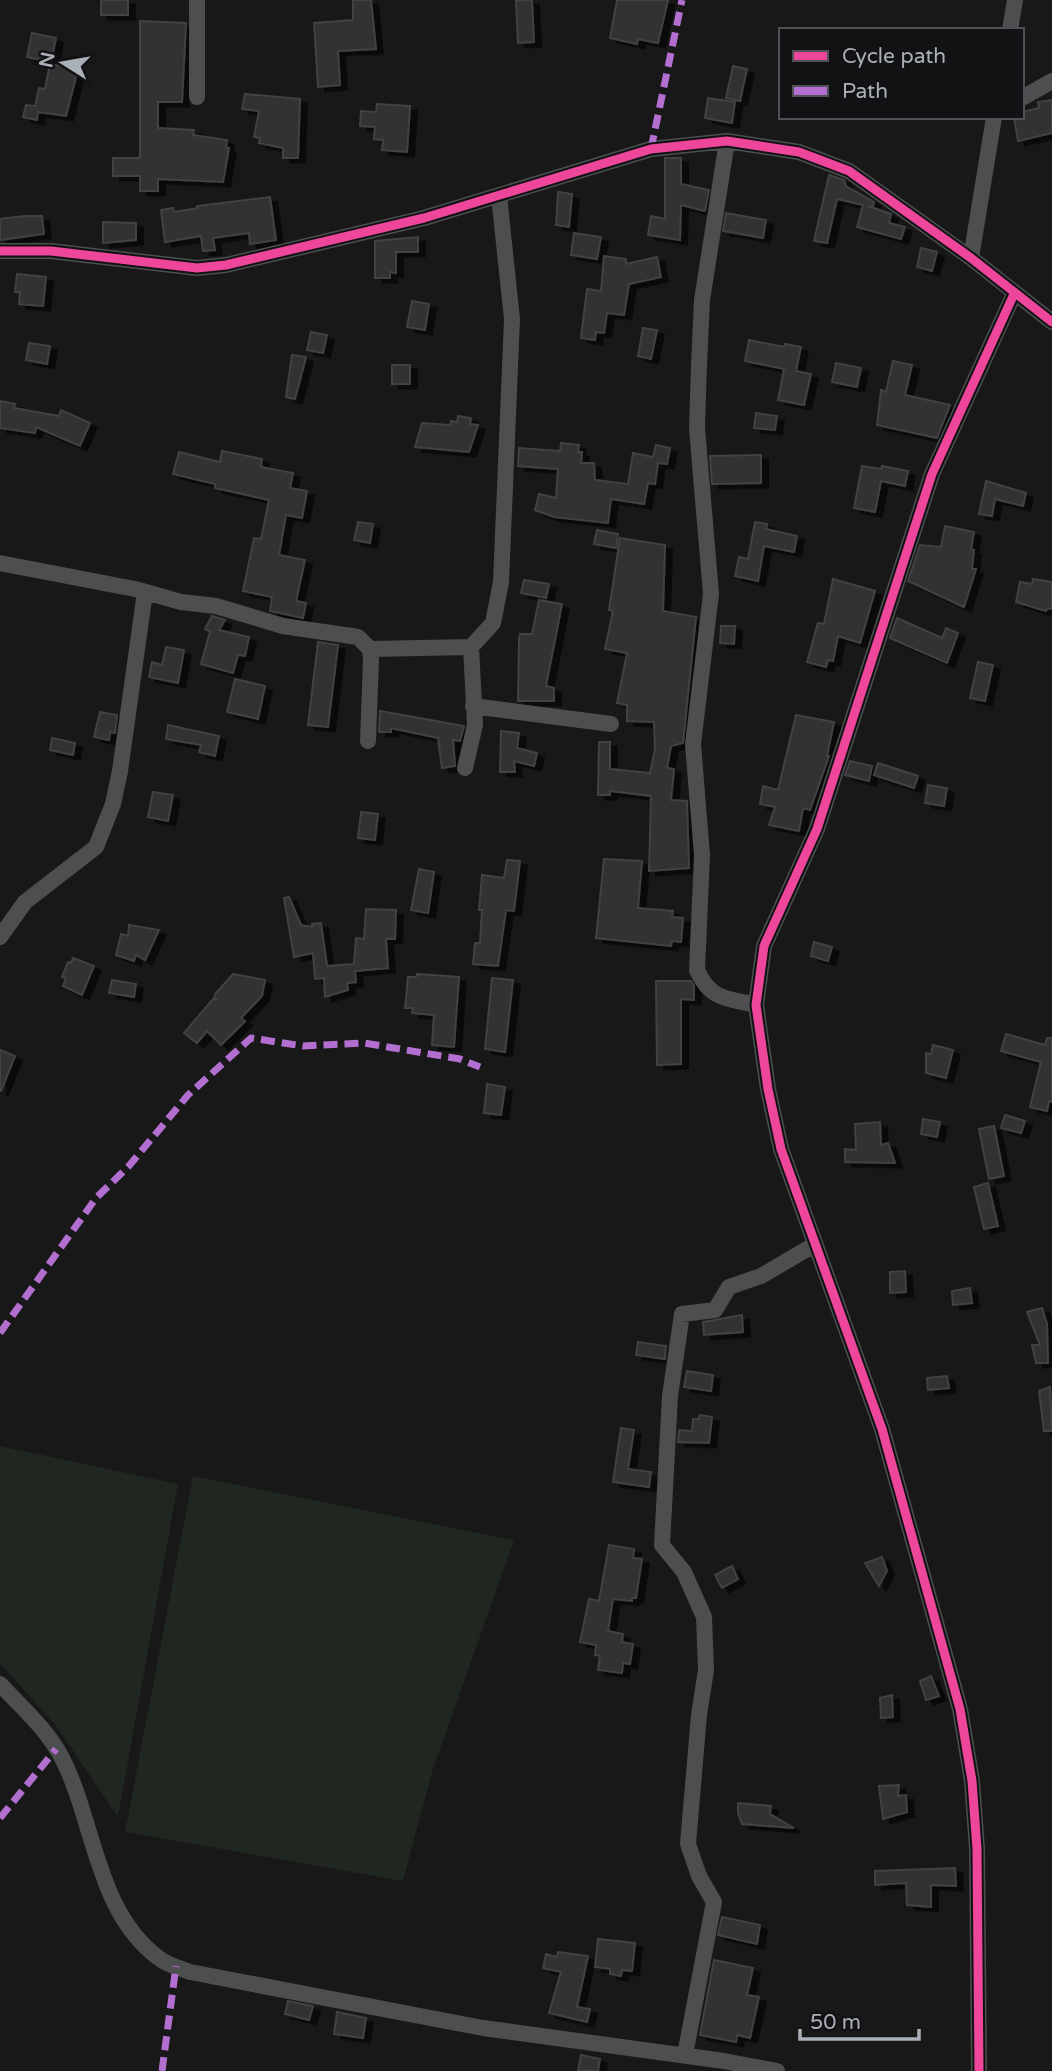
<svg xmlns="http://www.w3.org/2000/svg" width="1052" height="2071" font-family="'Varela Round',sans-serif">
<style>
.green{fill:#202620}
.building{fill:#313132;stroke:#404244;stroke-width:2;filter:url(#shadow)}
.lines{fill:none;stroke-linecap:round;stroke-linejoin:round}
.minor{stroke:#4c4e50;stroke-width:16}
.quiet{stroke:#b36fd0;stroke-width:7;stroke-dasharray:14 7;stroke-linecap:butt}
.cycleway-casing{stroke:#121214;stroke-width:13}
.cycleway{stroke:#ed469a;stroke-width:9}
</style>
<defs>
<filter id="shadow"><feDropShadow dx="7" dy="4.5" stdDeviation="0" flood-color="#0009"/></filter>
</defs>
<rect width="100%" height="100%" fill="#181818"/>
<!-- green -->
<path class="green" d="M0,1446L178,1484L118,1817L57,1727L0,1663Z
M193,1476L514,1540L432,1772L403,1881L125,1832Z"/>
<!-- building -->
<path class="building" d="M101,0H128V15H101Z
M353,0H371L376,49L338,51L340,85L318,87L314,23L353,20Z
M516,0H532L534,42L518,43Z
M617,0H668L658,43L638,39L637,44L610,38Z
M140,21L186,23L182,102H158V128L194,130L193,135L227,140L226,148H229L223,182L158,179V191H140V176H113V158H140Z
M32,33L56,38L51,62L27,57Z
M50,64L78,69L66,116L38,112L37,120L23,117L26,105L35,106L39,88L45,89Z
M733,66L747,69L740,101L726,98Z
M245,94L300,99L298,158H283V148L259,143L260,138L254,137L259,111L242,109Z
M708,98L735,102L732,123L705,118Z
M1052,100V133L1018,141L1014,117H1022V112L1039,108L1038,102Z
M377,104L410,106L407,152L382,150L383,140L374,139L375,127L360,126L361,111L376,112Z
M665,158H681V184L709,190L705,211L681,205L680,240L648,235L651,216L665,219Z
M829,175L844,180L846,186L874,202L873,207L868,206L891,214L889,223L905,227L901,239L857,227L863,205L837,199L827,243L814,241Z
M558,192L572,194L569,227L556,225Z
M270,197L276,240L250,244L249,233L213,238L215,250L203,251L201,236L165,242L161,210L173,208L174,212L198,208L197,206Z
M726,213L766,220L763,238L723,231Z
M25,216H42L44,234L0,240V219Z
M103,222L136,223V240L103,243Z
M574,233L601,237L597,259L571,255Z
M418,237V252H396V273L390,272V278H375V241Z
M921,248L937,252L932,271L917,267Z
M604,256L626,259V264L657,257L661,277L629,284L624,315L607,313L604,333L596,332L595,340L581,338L587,289L601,291Z
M17,274L46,277L43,306L19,304L20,292H15Z
M412,301L429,304L425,330L407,327Z
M643,328L657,330L651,359L638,356Z
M311,332L327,335L323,353L307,350Z
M749,340L784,347L785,344L801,347L796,371L811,374L804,405L778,400L784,369L745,361Z
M29,343L50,346L47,364L26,360Z
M292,355L306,357L295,399L286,397Z
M893,361L912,365L905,395L950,405L937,438L877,425L881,390L886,392Z
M836,363L861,368L857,387L832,382Z
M392,365H410V384H392Z
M0,401L15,404L14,408L59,416L61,410L90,423L80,446L36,427L35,433L0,428Z
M756,413L777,416L775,430L754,428Z
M458,416L471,418L470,424L478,425L469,452L415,447L422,423L450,425L451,421L457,422Z
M561,443L579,445L578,452H582L581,463H594L595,480L628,484L633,453L653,457L656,445L670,448L667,464L658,463L655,484L648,483L644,504L611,499L608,523L554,517L535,510L539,494L556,498L558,469L518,466L519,448L560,451Z
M222,451L262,459L261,467L293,473L290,488L307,491L302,518L286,515L279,555L305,560L296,601L306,603L303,618L270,611L272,597L243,591L254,538L261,539L269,500L215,488V484L173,474L179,452L220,462Z
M761,455V483L712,484L710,456Z
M862,466L881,469L882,466L908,471L905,486L881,481L875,512L854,508Z
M986,481L1026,493L1023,506L995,499L992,516L979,514Z
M358,522L373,524L370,543L354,540Z
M755,522L767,524L766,529L797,536L794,552L764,546L758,581L735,576L739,557L748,559Z
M945,526L974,532L971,550H974L972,569H976L964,607L908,581L920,545L941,547Z
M597,530L618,534L616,548L594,544Z
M620,538L665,545L663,611L696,617L683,743L671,746L667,768L674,769L671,800L687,801L689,868L649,871L651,796L610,791V795H598L599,742H610V769L650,773L655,749L654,722L627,721V705L617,703L627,653L605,649L613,611L609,610Z
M833,579L875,591L860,643L838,636L833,661L828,660L826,667L807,662L818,623L824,624Z
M1033,579L1052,582V609L1047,608L1046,611L1016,602L1020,582L1032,584Z
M524,580L549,584L546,598L521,593Z
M539,600L562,604L546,686L554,688V701H518L519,640L520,634H532Z
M212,616L225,620L219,630L249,637L245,656L238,655L233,673L201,664L210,632L205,629Z
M897,618L942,638L946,628L958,633L947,663L890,638Z
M721,626H735L734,644L720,643Z
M318,642L338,645L328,727L308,725Z
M166,647L184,650L178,683L149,677L152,662L162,665Z
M978,662L993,665L985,701L970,698Z
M235,679L265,686L258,719L227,712Z
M380,711L464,726L460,741L453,740L455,766L442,768L438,738L391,728V732H379Z
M100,712L117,715L115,733L110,732L109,740L94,737Z
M796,715L834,722L827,756H829L810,810L803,808L799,831L769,825L775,807L760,804L763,786L778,790Z
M168,725L219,736L215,756L199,752L201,745L166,739Z
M501,731L519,733L517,748L537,753L534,766L514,761L515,772H500Z
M52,738L75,743L73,755L50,750Z
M850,761L872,766L869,781L845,775Z
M878,763L918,776L914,788L874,775Z
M928,785L947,788L944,806L925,803Z
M153,792L173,795L168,821L148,817Z
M361,812L378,814L375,840L358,838Z
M604,859L642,861L638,908L673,911L672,917L683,918L681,942L672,941L671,946L596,938Z
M507,860L520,861L514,911L506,910L498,966L473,964L475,943H480L482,910H479L482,875L504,878Z
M419,869L434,872L428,913L411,910Z
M289,897L301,925L312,927V924L321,923L327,966L354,964L356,938L364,939L366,909L396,910L395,939H386L388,968L355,971L356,982L347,983L348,990L325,997L324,978L315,979L313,953L294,957L284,898Z
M129,925L159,930L145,960L136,955L134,961L116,955L121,934L128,936Z
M814,942L832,947L828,961L811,956Z
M73,958L94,966L82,995L63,986L66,978L62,977L68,962L71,963Z
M233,974L265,980L262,996L241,1018L245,1021L221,1045L207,1031L197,1043L184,1033L213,999L218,1000L214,998L216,993Z
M417,974L459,977L454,1047L432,1045L434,1015L412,1013L413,1008H405L408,977H416Z
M492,978L513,980L505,1052L485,1049Z
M112,980L136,984L134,997L109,993Z
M656,981H691L694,986V1000L681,999V1064L657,1065Z
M1006,1034L1045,1045L1047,1038H1052V1102L1049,1101L1047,1111L1030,1107L1041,1062L1001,1051Z
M933,1045L953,1050L946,1078L926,1073V1053L931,1054Z
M0,1050L15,1056L1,1091H0Z
M487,1084L505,1087L501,1115L484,1113Z
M1005,1115L1025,1121L1021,1133L1001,1128Z
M923,1119L940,1122L937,1137L921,1134Z
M880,1122L881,1145L888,1143L895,1163L845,1162V1149L856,1150L855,1124Z
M994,1126L1004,1176L989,1179L979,1129Z
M988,1183L998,1226L984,1229L974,1187Z
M905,1271L906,1292L890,1293V1272Z
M970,1288L972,1303L953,1305L952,1291Z
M1042,1308L1047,1324L1048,1363H1036L1032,1345H1040L1027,1312Z
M742,1315L743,1332L704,1335L703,1322Z
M638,1342L666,1346L665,1359L636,1355Z
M687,1371L713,1375L711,1391L684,1387Z
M947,1376L949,1388L928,1390L927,1378Z
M1050,1387L1052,1431H1044L1039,1391Z
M700,1415L712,1417L709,1443L678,1442L679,1430L692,1431L693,1419H699Z
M621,1428L634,1430L628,1469L651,1472L649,1487L613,1482Z
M609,1545L634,1549L633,1558L642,1559L636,1598H632V1601L613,1599L608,1631L623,1634L622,1642L633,1644L630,1664L623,1663L622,1673L598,1670L600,1656L595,1655L596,1645L580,1642L589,1599L599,1601Z
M882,1557L887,1571L879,1586L865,1563Z
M732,1566L738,1579L722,1588L715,1575Z
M931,1676L939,1696L926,1700L920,1681Z
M892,1695L893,1717L881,1718L880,1698Z
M899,1785L898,1796L906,1795L907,1812L883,1819L879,1786Z
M738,1803L771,1806L770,1814L794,1828L742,1824L738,1813Z
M955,1868L956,1886L931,1885V1907L907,1905L906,1883L875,1885V1871Z
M722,1917L760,1925L757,1944L718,1935Z
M598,1939L635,1943L632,1971L622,1970L621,1976L610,1974V1969L595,1967Z
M558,1952L588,1956L577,2007L590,2009L587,2022L549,2013L561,1972L543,1968L546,1954L557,1957Z
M714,1960L753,1968L747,1995L759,1997L750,2038L737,2035L736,2042L700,2035Z
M288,2001L313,2006L309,2020L285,2014Z
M337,2012L366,2018L363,2038L334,2034Z
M581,2055L600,2059L598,2071H578Z"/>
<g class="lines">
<!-- minor -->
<path class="minor" d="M197,0V97
M1010,30L1015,0
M1022,98L1052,81
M727,141L702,300L699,365L697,428L711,594L693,744L702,855L697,970C710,1000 727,998 756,1005
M0,251H51L197,268L226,265L424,218L651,149L727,141L799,152L849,171L971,258L1052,322
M971,258L994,117
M0,563L135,589L181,602L216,606L283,626L358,637L370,649L371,660L368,741
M370,649L471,647L493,623L501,582L512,319L499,196
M473,706L611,724
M465,768L475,725L471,647
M0,937L25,902L96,847L113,804L120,771L145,592
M0,1684C23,1709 46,1728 62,1758C95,1822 96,1913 160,1959C168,1965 180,1968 190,1972L483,2028L724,2061L777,2071
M685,2055L714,1902L699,1876L688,1844L699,1715L706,1670L704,1617L684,1572L662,1545L670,1396L682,1314L715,1310L729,1287L761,1276L814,1245
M979,2071L977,1849L972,1781L960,1709L882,1429L781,1149L768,1089L756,1005L764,946L817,829L932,474L1014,294"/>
<!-- quiet -->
<path class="quiet" d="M651,149L682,0
M0,1333L96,1198L128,1167L188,1095L251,1038L303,1046L364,1043L460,1059L480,1067
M0,1818L56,1749
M162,2071L176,1966"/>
<!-- cycleway casing -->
<g class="cycleway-casing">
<path id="cycleway" d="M0,251H51L197,268L226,265L424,218L651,149L727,141L799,152L849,171L971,258L1052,322
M979,2071L977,1849L972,1781L960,1709L882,1429L781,1149L768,1089L756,1005L764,946L817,829L932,474L1014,294"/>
</g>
<!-- cycleway -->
<use href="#cycleway" class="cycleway"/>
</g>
<!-- legend -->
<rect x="779" y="28" width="245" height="91" fill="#121214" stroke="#4f5156" stroke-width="2"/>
<rect x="793" y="51" width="35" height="10" fill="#ed469a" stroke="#4f5156" stroke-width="2"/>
<text x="842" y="63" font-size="21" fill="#aab0b8">Cycle path</text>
<rect x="793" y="86" width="35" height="10" fill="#b36fd0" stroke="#4f5156" stroke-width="2"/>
<text x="842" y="98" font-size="21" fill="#aab0b8">Path</text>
<!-- north arrow -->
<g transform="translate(63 63) rotate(281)" stroke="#121214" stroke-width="5" paint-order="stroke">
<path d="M0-5L12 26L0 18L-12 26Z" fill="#aab0b8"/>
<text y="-10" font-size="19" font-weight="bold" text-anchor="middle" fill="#aab0b8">N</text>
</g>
<!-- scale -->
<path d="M800 2029v10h119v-10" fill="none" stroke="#aab0b8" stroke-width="3.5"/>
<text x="810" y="2029" font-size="21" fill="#aab0b8" stroke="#121214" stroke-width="5" paint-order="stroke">50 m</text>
</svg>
